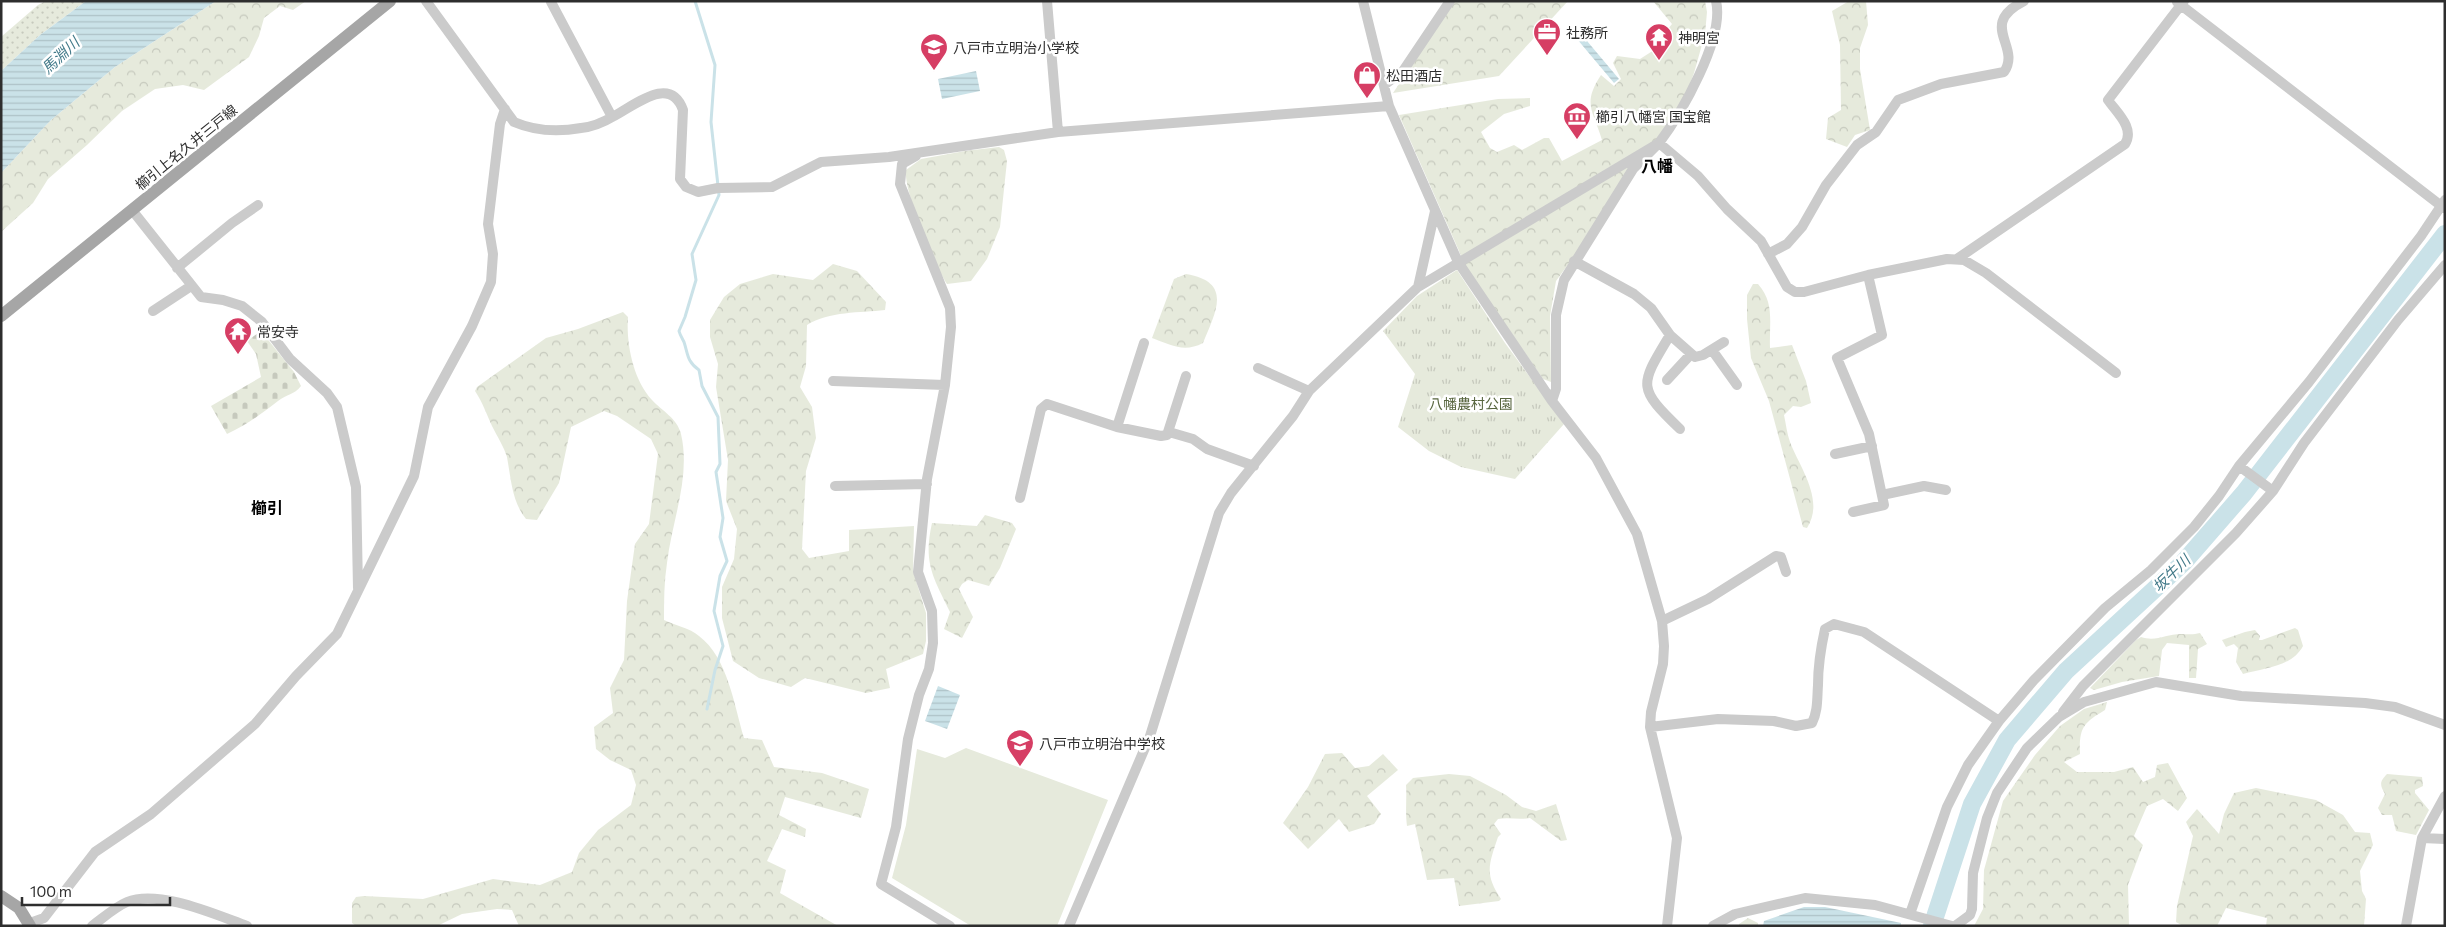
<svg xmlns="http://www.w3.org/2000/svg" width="2446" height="927" font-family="Commissioner,'Noto Sans JP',sans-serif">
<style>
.grass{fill:url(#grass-dots)}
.forest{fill:url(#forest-crowns)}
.cemetery{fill:url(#cemetery-stones)}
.park{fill:url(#park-tufts)}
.pitch{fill:#e6eadc}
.water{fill:url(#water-rules)}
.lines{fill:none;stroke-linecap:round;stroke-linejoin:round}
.stream{stroke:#cae2e8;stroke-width:3}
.river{stroke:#cae2e8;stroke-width:18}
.minor{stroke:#cbcbcb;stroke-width:10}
.major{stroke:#a6a6a6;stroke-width:12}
.labels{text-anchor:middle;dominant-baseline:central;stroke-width:5;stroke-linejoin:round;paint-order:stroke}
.poi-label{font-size:14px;fill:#2e2e2e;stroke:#fff;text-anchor:start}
.street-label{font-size:14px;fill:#2e2e2e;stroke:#fff}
.park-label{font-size:14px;fill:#58663f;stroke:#fff}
.water-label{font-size:15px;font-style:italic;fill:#427a89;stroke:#fff}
.quarter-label{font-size:16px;font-weight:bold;fill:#000;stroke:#fff}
</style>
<defs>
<pattern id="grass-dots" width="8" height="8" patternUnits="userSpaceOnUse" patternTransform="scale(1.25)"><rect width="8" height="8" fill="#e6eadc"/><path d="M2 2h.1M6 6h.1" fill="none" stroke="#c6c9bd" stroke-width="1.8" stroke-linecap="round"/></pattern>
<pattern id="forest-crowns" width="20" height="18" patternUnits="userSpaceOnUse" patternTransform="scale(1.25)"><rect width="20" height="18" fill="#e6eadc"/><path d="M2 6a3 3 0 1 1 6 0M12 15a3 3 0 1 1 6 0" fill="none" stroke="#c6c9bd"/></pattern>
<pattern id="cemetery-stones" width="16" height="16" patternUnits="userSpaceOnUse" patternTransform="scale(1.25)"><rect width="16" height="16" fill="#e6eadc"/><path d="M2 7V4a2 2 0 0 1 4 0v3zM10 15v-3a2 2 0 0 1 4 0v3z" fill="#c6c9bd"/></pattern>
<pattern id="park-tufts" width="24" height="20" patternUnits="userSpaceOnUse" patternTransform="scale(1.25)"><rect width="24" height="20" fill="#e6eadc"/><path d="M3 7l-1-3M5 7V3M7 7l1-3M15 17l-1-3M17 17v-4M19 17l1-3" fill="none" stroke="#c6c9bd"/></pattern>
<pattern id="water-rules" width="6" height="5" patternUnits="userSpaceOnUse" patternTransform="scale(1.25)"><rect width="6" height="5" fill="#cae2e8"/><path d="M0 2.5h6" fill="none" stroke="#aec2c7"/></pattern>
</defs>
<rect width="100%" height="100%" fill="#fff"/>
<!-- grass -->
<path class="grass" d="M46,1H86L40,35L1,71V37L38,5Z"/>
<!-- forest -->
<path class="forest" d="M216,1H306L293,10L280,6L264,18L259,36L249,57L204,90L183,85L155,89L122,111L87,145L48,179L33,203L1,232V173L51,120L115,67Z
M1449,1H1568L1499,76L1393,93L1450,8Z
M1653,1H1705L1707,12L1705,34L1694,73L1680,110L1556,281L1550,316L1551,382L1543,379L1467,269L1399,115L1498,99L1530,98V106L1504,114L1481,132L1490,148L1497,152L1514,145L1522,150L1544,138H1549L1562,161L1602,140C1593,110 1582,104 1601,75L1614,86L1621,79L1613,63L1617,56L1640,59L1665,43L1663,35L1672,24Z
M1849,1H1866L1868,25L1860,48V69L1870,130L1855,135L1847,147L1826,139L1828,118L1841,110L1840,45L1832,11Z
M999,147L1004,150L1007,161L1000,227L987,259L971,281L947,284C935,266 903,191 906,170L921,159L965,151Z
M833,264L857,271L886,302L885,310C860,313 829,311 807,325L806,366L800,387L812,407L816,438L806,471L802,549L809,558L849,551V530L914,526L913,571L926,613V641L923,654L886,669L890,688L866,693L805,678L791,687L759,678L733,661L722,618V587L734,559L737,529L726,501L728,460L716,387L718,364L710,337V320L724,297L740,284L773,274L813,280Z
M1186,274C1233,282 1216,311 1203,343C1184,353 1171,345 1152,338L1174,279Z
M1753,284H1758C1775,303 1769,323 1770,348L1792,345L1806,381L1811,403L1801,407L1793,406L1784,415C1786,424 1787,434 1790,442C1800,468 1825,500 1807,528L1803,527L1769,401L1751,358L1747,319V295Z
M623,312L628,317C626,343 633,380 652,400C662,411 677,418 681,434C691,477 672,520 667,563C664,582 664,601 664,620C674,625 690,628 699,636C728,658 734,705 744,738L762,740L774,767L822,773L869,789L861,818L785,797L779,815L806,829L805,837L782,829L767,861L786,870L780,893L838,926H519L512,910L497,909L462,914L437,926H356L352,923V903L356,897L364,896L423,899L493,879L540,885L572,872L579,853L598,830L631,805L636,785L631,770L610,760L596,749L594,727L613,713L610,688L624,660L627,601L635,544L649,524L658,454L651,439L617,416L604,411L571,427L559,483L537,520L526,519C512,502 511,479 507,457C504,447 497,436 492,426C486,413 483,403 475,391L477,387L546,338L578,329Z
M985,515L1012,523L1016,529L1000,568L989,586L968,580L962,584L959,589L973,617L962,638L944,629L950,612C933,577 923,563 932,523L977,526Z
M2295,628L2298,630L2303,646C2292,667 2264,668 2243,674L2236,662L2238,648L2234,644L2226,647L2222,640L2245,632L2255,630L2260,636L2259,640H2262Z
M2200,633L2207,644L2198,649L2196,678H2189V645L2167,643L2162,650L2159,676L2122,682L2094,690L2090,688L2136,640L2141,637C2156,642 2166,634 2181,634C2188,634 2193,635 2200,633Z
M2107,702L2105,710C2083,723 2079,728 2080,754L2064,762L2077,772H2114L2133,767L2143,782L2155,777L2157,765L2168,763L2187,798L2178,811L2163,799L2147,806L2134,836L2143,845L2128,885L2129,926H1974L1983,909L1984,870L2003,801L2035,755L2060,726L2084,709Z
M1342,753L1355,768L1369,766L1383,754L1398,770L1367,796L1381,814L1374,824L1349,832L1339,819L1308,849L1283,823L1308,787L1325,754Z
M1449,774L1470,776L1506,795L1522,807L1536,811L1556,804L1567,840L1561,841L1530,818C1519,820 1508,817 1498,819L1494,824L1501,834L1498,837C1489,864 1484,874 1501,899L1499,901L1459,906L1454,878L1427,880L1415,824L1407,826C1405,811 1407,799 1406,785L1413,778Z
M2387,774L2422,777L2423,786L2415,790V793L2429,810L2416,835L2396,831L2392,815H2382L2378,808L2385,794C2380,785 2379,782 2387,774Z
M2256,788L2316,800L2343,815L2355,832L2370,833L2373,845L2360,871L2362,891L2366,899L2364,926H2266L2267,918L2226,908L2217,926H2183L2176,922L2177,906L2193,836L2186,822L2197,809L2219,834L2224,814L2234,793Z
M1748,918L1758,923V926H1739V924Z"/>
<!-- cemetery -->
<path class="cemetery" d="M261,331L294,372L301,386C294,395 287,394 278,401C261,414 247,425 227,434L211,406L261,377L256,354L247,341Z"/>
<!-- park -->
<path class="park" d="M1457,270L1505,343L1564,424L1515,479L1461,467L1429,451L1398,427L1415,374L1383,331L1417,296Z"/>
<!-- pitch -->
<path class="pitch" d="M966,748L1108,800L1057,926H971L892,878L906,825L917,749L945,758Z"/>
<!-- water -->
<path class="water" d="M86,1H216L115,67L51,120L1,173V71L40,35Z
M1582,35L1619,79L1614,83L1577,39Z
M976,71L980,91L942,99L938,79Z
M938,686L960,695L947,729L925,721Z
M1804,907H1825L1901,923V926H1763L1764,921Z"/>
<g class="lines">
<!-- stream -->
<path class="stream" d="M695,1L715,65L711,122L719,195L692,254L696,280L685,317L679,331C680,335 682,338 684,342C688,354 687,362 699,370L702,386L718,417L720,464L716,472L723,518L720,537L727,561L720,576L714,611L723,646L715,670L707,709"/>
<!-- river -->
<path class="river" d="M1932,926L1972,804L2007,740L2066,671L2183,563L2244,493L2445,234"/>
<!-- minor -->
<path class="minor" d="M426,1L514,122C535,131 559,132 581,128C592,127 604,122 614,116C634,106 670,74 683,110L680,179L686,187L698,192L718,188L772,187L821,162L889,157L1058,132L1389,106
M1047,1L1058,132
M1363,1L1389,106L1458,262L1552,401L1596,458L1637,534L1662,621L1664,646L1663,664L1651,712L1650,727L1677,838L1667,926
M551,2L612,117
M2177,2L2444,208
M1384,85L1403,71L1450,1
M916,156L902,164L900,184L950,308L951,327L945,385L927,479L918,572L932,611L933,643L929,669L919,695L908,739L896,827L881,884L950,926
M132,210L201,297L223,300L242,306L262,322L290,359L327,393L337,407L356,487L358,588
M1768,254L1787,244L1802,227L1826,185L1857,145L1876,132L1898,100L1941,84L2004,72C2022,46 1977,25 2024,1
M1957,259L2125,144C2135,128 2117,113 2108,100L2184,1
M1574,261L1634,294L1651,308L1670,335L1695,357L1703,355L1724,342
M177,268L232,223L258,205
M1418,287L1435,211
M153,311L191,286
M1670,335C1640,385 1636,387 1680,429
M1712,350L1737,385
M1258,368L1309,391
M1667,380L1691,354
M833,381L945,385
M1552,401L1556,389V315L1564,280L1633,169L1659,143L1698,176L1727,209L1761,241L1787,287L1795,292H1804L1868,275L1947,259L1964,260L1986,273L2116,373
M1117,427L1144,343
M1169,432L1193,439L1207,449L1254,466
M1835,454L1872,446
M2239,466L2273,491
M835,486L927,484
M1882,495L1924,486L1946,490
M1020,498L1041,409L1047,404L1117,427L1161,436L1167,435L1186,376
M1853,512L1884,505L1869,434L1837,358L1882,335L1868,275
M1662,621L1708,599L1776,556L1781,557L1786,572
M2063,712L2083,686L2236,533L2273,491L2304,443L2398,320L2445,265
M1650,727L1718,719L1774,721L1796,726L1812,723C1818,711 1817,699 1818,685C1818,666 1821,647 1825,629L1834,624L1864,632L1999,721
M2422,838L2445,839
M1910,914L1947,807L1968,765L1999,721L2034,680L2105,608L2151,570L2194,527L2219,496L2239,466L2309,382L2421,236L2445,200
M30,923L44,918L95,852L151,814L255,724L296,676L337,634L414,476L428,407L472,326L491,282L493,254L488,224L500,124L505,109
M92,926C103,918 115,907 127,902C159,889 216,915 247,926
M1069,926L1150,736L1219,513L1231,493L1293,416L1309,391L1418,287L1659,143C1681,114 1725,38 1716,1
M1713,926L1735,914L1805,898L1875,905L1952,926
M1955,926L1970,915L1972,909L1973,873L1987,818L1997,793L2027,748L2059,717L2084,702L2156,682L2241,696L2365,703L2395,707L2445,725
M2406,926L2422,838L2445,796"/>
<!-- major -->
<path class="major" d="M1,316L390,1
M1,896L19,908L30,926"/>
</g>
<!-- icons -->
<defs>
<g id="office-pin" transform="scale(1.4375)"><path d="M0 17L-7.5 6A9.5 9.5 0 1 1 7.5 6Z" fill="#d63e64" stroke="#fff"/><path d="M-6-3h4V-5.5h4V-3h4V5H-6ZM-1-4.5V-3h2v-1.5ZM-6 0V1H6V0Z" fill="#fff"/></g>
<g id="temple-pin" transform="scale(1.4375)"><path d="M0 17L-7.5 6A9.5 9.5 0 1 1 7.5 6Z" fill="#d63e64" stroke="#fff"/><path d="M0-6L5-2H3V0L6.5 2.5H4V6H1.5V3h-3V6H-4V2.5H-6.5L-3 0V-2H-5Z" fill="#fff"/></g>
<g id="school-pin" transform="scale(1.4375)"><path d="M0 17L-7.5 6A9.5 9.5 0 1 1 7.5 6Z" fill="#d63e64" stroke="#fff"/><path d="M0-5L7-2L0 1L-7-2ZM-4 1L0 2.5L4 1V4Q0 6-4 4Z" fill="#fff"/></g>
<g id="shop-pin" transform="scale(1.4375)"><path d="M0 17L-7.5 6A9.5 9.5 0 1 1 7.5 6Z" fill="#d63e64" stroke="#fff"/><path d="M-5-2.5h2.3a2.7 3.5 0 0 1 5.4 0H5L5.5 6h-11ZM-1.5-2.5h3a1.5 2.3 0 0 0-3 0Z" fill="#fff"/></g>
<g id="museum-pin" transform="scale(1.4375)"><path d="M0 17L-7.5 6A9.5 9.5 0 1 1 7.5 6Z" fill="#d63e64" stroke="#fff"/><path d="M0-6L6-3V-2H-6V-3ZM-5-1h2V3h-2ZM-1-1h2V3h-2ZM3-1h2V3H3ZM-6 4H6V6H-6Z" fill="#fff"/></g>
</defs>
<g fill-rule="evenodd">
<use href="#office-pin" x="1547" y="32"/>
<use href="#temple-pin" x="1659" y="37"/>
<use href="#school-pin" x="934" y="47"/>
<use href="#shop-pin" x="1367" y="75"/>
<use href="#museum-pin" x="1577" y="116"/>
<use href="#temple-pin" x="238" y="331"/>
<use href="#school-pin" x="1020" y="743"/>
</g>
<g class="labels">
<!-- poi labels -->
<g class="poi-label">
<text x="1566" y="32">社務所</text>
<text x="1678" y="37">神明宮</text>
<text x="953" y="47">八戸市立明治小学校</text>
<text x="1386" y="75">松田酒店</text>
<text x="1596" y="116">櫛引八幡宮 国宝館</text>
<text x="257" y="331">常安寺</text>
<text x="1039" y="743">八戸市立明治中学校</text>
</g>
<!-- street labels -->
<g class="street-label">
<text transform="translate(186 147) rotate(-39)">櫛引上名久井三戸線</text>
</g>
<!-- park labels -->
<g class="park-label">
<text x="1471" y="403">八幡農村公園</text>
</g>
<!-- water labels -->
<g class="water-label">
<text transform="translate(60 55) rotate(-43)">馬淵川</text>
<text transform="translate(2171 573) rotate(-44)">坂牛川</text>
</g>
<!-- quarter labels -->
<g class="quarter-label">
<text x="1657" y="165">八幡</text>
<text x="267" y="507">櫛引</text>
</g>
</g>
<!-- border -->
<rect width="2446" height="927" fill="none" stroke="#2e2e2e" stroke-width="5"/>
<!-- scale -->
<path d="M22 897v8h148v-8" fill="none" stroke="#2e2e2e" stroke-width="2.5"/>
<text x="30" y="897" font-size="15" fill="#2e2e2e" stroke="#ffffff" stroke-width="4" paint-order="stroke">100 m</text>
</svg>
